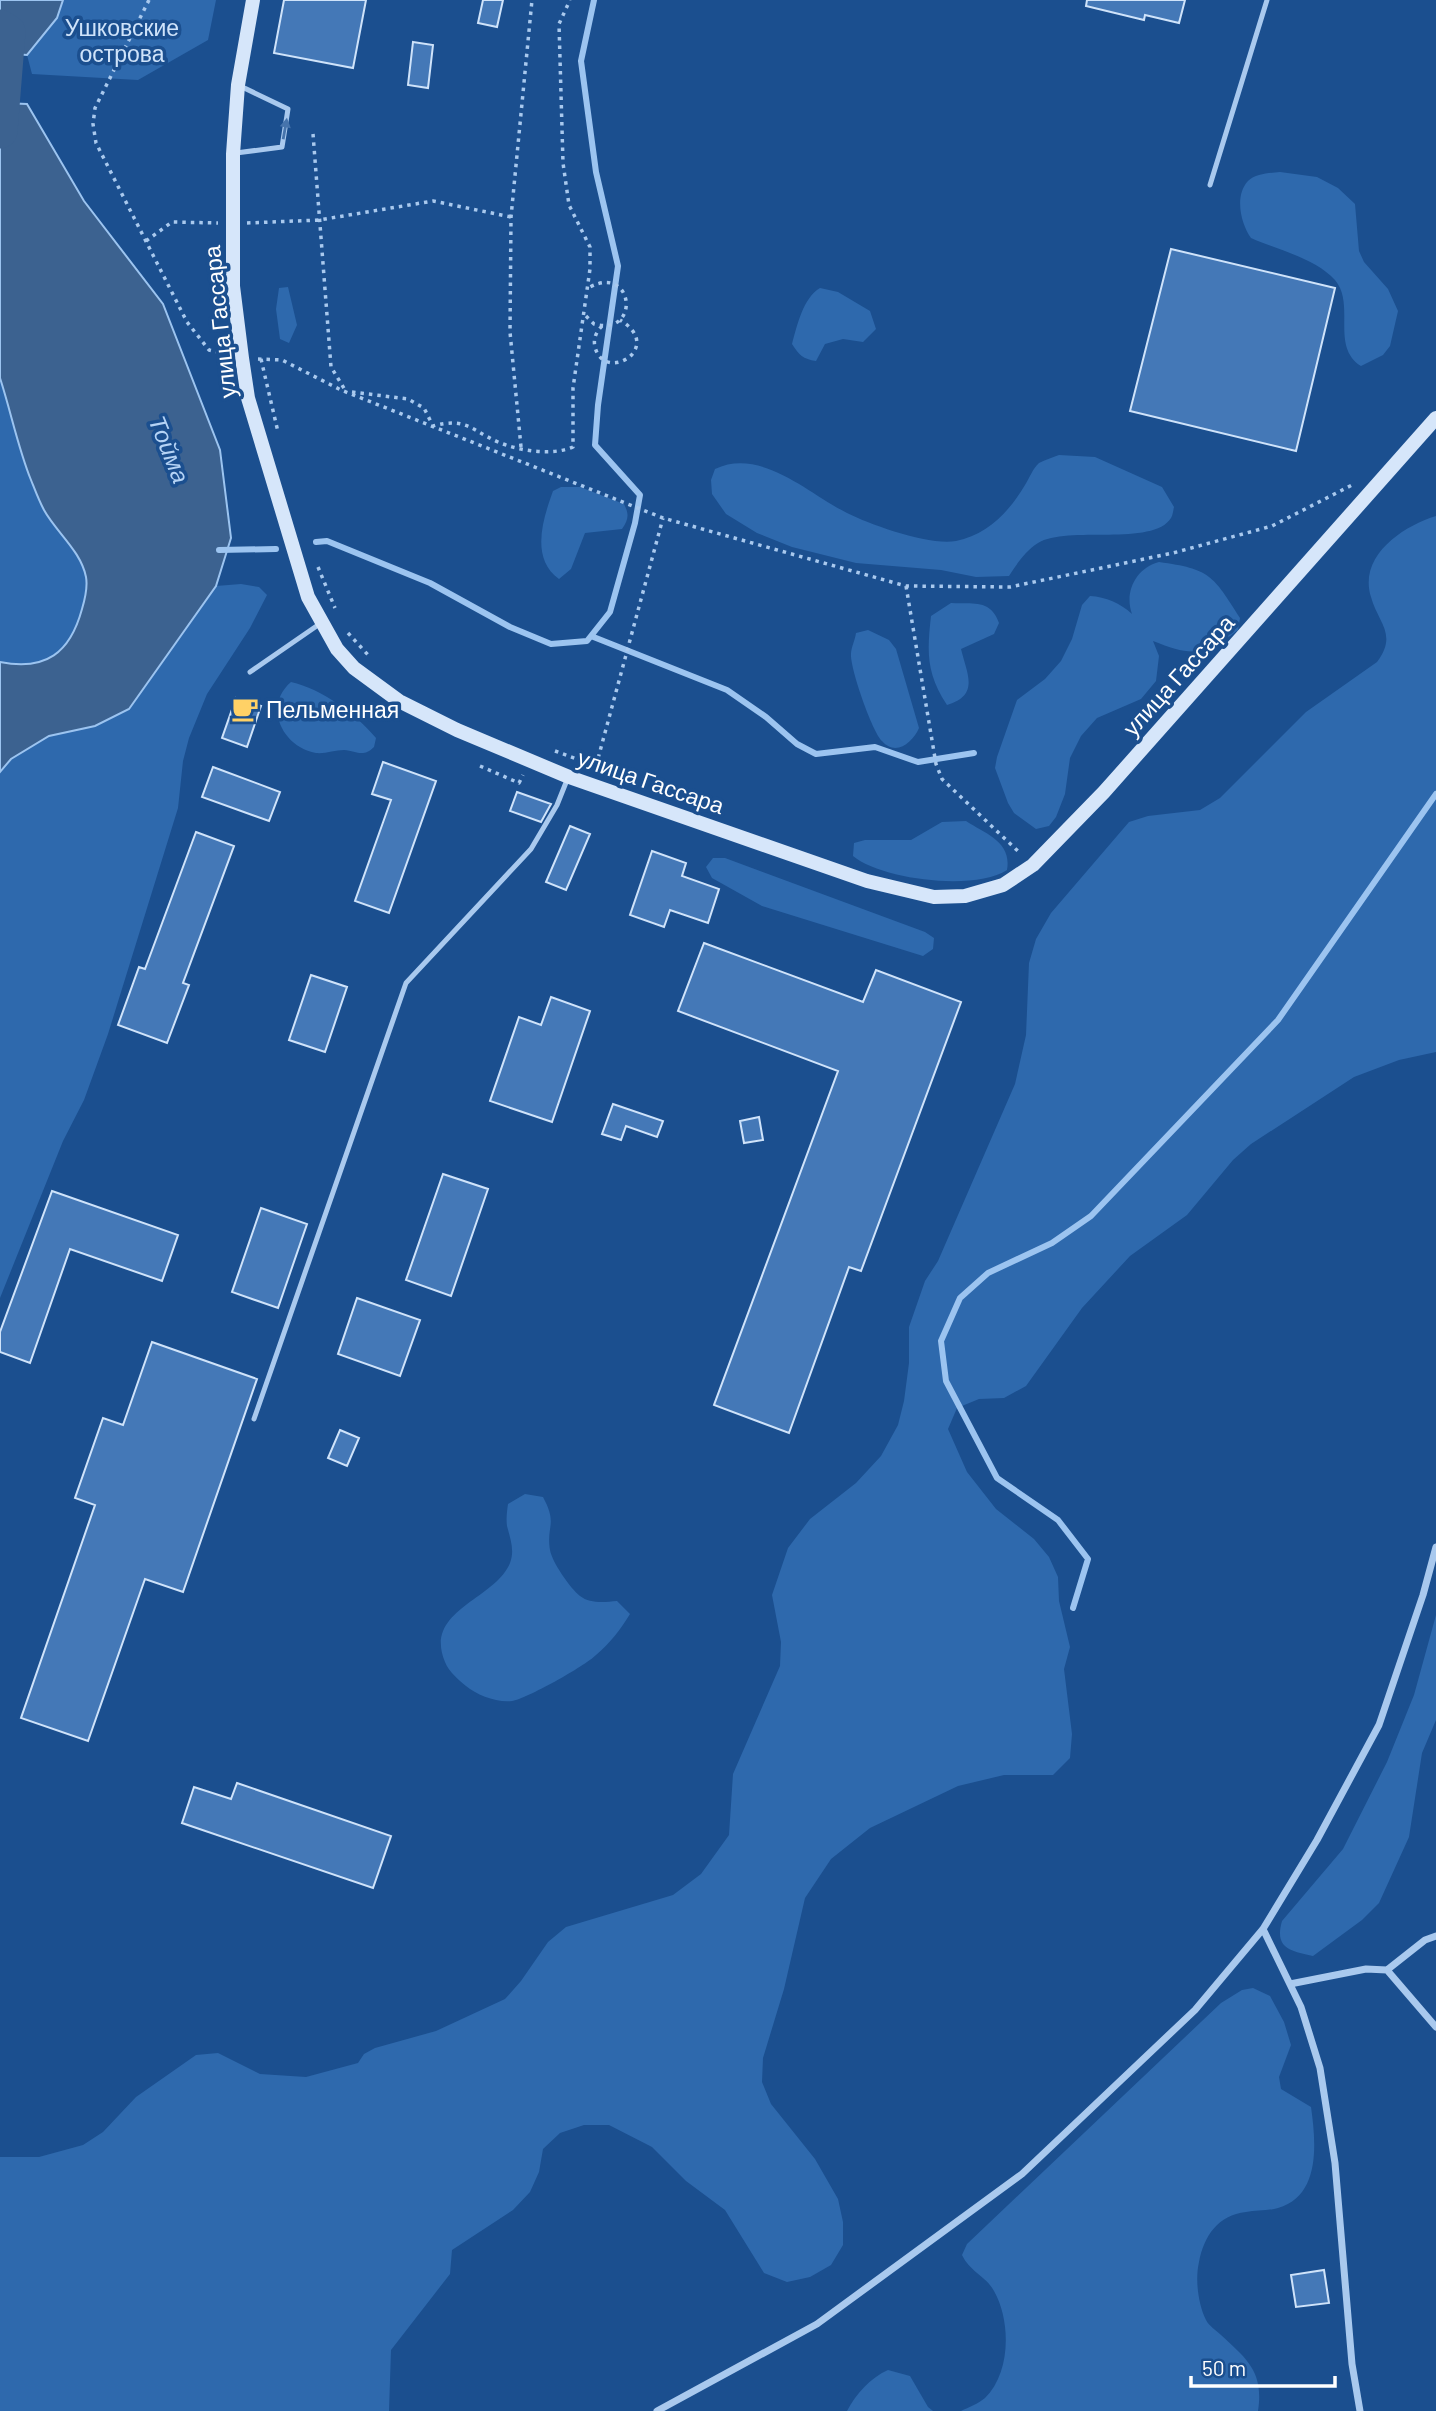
<svg xmlns="http://www.w3.org/2000/svg" width="1436" height="2411" font-family="Barlow,sans-serif">
<style>
.green{fill:#2e69ad}
.water{fill:#3c6290;stroke:#9cc4f0;stroke-width:2}
.lines{fill:none;stroke-linecap:round;stroke-linejoin:round}
.stream{stroke:#9cc4f0;stroke-width:6}
.river{stroke:#3c6290;stroke-width:35}
.building{fill:#4478b7;stroke:#cfe3fa;stroke-width:2}
.path{stroke:#a9c9ee;stroke-width:3.5;stroke-dasharray:3.5 5;stroke-linecap:butt}
.lane{stroke:#a9c9ee;stroke-width:5}
.street{stroke:#a9c9ee;stroke-width:7}
.secondary{stroke:#d6e6fa;stroke-width:14}
.oneway{fill:#4674ac}
.labels{text-anchor:middle;dominant-baseline:central;stroke-width:7;stroke-linejoin:round;paint-order:stroke}
.park-label{font-size:23px;fill:#cfe3fa;stroke:#1b4f8f}
.street-label{font-size:23px;fill:#fff;stroke:#1b4f8f}
.poi-label{font-size:23px;fill:#fff;stroke:#1b4f8f;text-anchor:start}
.water-label{font-size:24px;font-style:italic;fill:#b5d3f5;stroke:#1b4f8f}
</style>
<rect width="100%" height="100%" fill="#1b4f8f"/>
<!-- green -->
<path class="green" d="M63,0H216L208,40L138,80L32,74L27,55L57,18Z
M1280,172L1317,177L1338,188L1355,204L1359,251L1364,262L1388,289L1398,311L1390,346L1383,355L1361,366C1330,346 1356,305 1335,280C1315,258 1278,250 1251,238C1241,224 1234,196 1248,181C1256,173 1270,173 1280,172Z
M288,287L297,325L289,343L280,339L276,309L279,288Z
M820,288L838,292L870,311L876,329L863,342L843,339L825,344L816,361C803,359 799,355 792,344C797,326 803,298 820,288Z
M0,378C11,412 18,448 31,480C35,490 39,501 44,510C56,532 81,551 86,577C88,588 85,599 82,609C70,653 46,671 0,662Z
M1059,455L1095,457L1162,487L1174,507C1173,511 1173,515 1171,518C1153,547 1067,525 1038,543C1025,551 1017,564 1009,576L976,577L941,570L856,563L792,547L757,533L726,514L712,494L711,480L715,469C761,447 809,494 847,513C871,525 930,546 956,541C987,535 1009,512 1025,485C1029,479 1033,468 1039,463C1045,460 1053,457 1059,455Z
M561,487H580L624,504C629,514 629,519 622,529L585,533L571,569L559,579C530,558 543,519 553,491Z
M1436,516V1052L1399,1060L1354,1077L1251,1144L1233,1160L1187,1215L1130,1256L1082,1308L1026,1386L1004,1398L979,1399L957,1408L948,1429L967,1472L996,1509L1034,1539L1049,1557L1058,1577L1059,1601L1070,1647L1064,1669L1072,1734L1070,1758L1053,1775H1004L958,1786L870,1828L831,1859L805,1898L784,1989L763,2058L762,2082L771,2104L815,2159L838,2199L843,2222V2245L831,2265L810,2277L787,2282L764,2273L725,2210L686,2181L652,2147L609,2125H584L560,2133L543,2149L539,2172L530,2192L513,2210L452,2250L450,2274L391,2350L389,2411H0V2157H39L83,2145L103,2132L136,2097L196,2055L218,2053L260,2074L306,2077L358,2063L364,2054L375,2048L436,2031L505,1999L521,1981L548,1942L566,1927L673,1895L701,1874L729,1835L733,1774L780,1666L781,1642L772,1595L788,1548L810,1519L856,1483L881,1456L898,1425L904,1401L909,1363V1327L925,1281L938,1261L1015,1084L1026,1035L1029,963L1036,939L1051,913L1129,822L1148,816L1200,810L1220,798L1306,712L1377,662C1398,634 1378,623 1371,597C1358,556 1403,526 1436,516Z
M1159,562C1210,569 1213,575 1240,618L1238,630C1204,657 1191,656 1153,641L1159,656L1156,681L1141,699L1097,718L1081,736L1070,758L1065,794L1056,817L1049,826L1036,829L1014,813L1008,803L995,768L997,757L1017,700L1045,679L1061,661L1072,639L1082,605L1090,596C1106,597 1120,603 1132,614C1124,592 1136,568 1159,562Z
M241,584L259,587L267,595L250,628L207,694L189,738L183,761L178,808L108,1034L84,1100L63,1141L0,1298V772L11,759L49,736L95,726L179,640L216,586Z
M951,603C973,604 991,599 999,623L994,634L961,649C967,674 980,695 947,705C926,673 927,652 931,616Z
M868,630L889,640L896,649L919,728C913,742 896,757 882,741C872,731 850,668 851,654C851,648 855,640 856,633Z
M291,682C322,689 356,714 376,738L374,747C363,758 357,751 344,750C335,750 325,754 316,753C282,747 263,706 291,682Z
M966,821C986,834 1012,842 1007,870C975,891 882,880 853,856L854,843L865,840H911L942,822Z
M713,858H725L925,932L934,938L933,949L923,956L762,906L712,878L706,867Z
M525,1494L543,1497C558,1525 546,1525 550,1550C552,1562 570,1588 580,1596C590,1604 605,1602 617,1601L630,1614C621,1629 610,1643 596,1655C585,1666 526,1699 512,1701C497,1703 477,1695 466,1686C459,1680 449,1672 445,1662C423,1610 495,1600 510,1563C515,1550 510,1538 507,1526C506,1519 507,1511 508,1504Z
M1436,1615V1720L1422,1753L1409,1837L1379,1903L1362,1920L1313,1956C1291,1951 1274,1949 1282,1921L1343,1849L1387,1762L1414,1695Z
M1253,1988L1270,1996L1284,2022L1291,2045L1279,2077L1281,2089L1311,2107C1316,2142 1321,2196 1278,2208C1268,2211 1256,2210 1246,2212C1218,2215 1204,2236 1199,2262C1195,2279 1198,2304 1206,2320C1209,2326 1216,2330 1221,2335C1247,2359 1264,2372 1258,2411H961C969,2407 978,2404 985,2398C1011,2373 1011,2321 994,2291C986,2276 970,2272 962,2255L967,2244L1221,2003L1242,1990Z
M888,2370L910,2376L928,2407L933,2411H847C856,2394 870,2378 888,2370Z"/>
<!-- water -->
<path class="water" d="M0,0H63L57,18L27,55L0,53Z
M3,103L27,104L84,201L163,304L220,450L231,538L216,586L129,709L95,726L49,736L11,759L0,772V662C46,671 70,653 82,609C85,599 88,588 86,577C81,551 56,532 44,510C39,501 35,490 31,480C18,448 11,412 0,378V105Z"/>
<g class="lines">
<!-- stream -->
<path class="stream" d="M316,542L327,541L430,583L510,627L551,644L587,641L610,612L635,523L640,495L595,445L598,405L618,266L596,172L581,61L594,0
M219,550L276,549
M591,636L727,690L766,717L797,744L816,754L875,747L918,762L974,753
M1073,1608L1088,1559L1058,1520L997,1478L946,1381L941,1341L960,1298L988,1273L1052,1243L1091,1216L1278,1020L1436,794"/>
<!-- river -->
<path class="river" d="M0,27L8,32L0,131"/>
</g>
<!-- building -->
<path class="building" d="M284,0H366L353,68L274,53Z
M483,0H503L497,27L478,23Z
M1087,0H1185L1179,23L1145,15L1144,20L1086,6Z
M413,42L433,45L428,88L408,85Z
M1171,249L1335,288L1296,451L1130,411Z
M236,698L261,706L247,747L222,738Z
M383,762L436,781L389,913L355,901L391,800L372,794Z
M213,767L280,792L269,821L202,797Z
M517,792L551,804L541,822L510,811Z
M570,826L590,834L566,890L546,882Z
M196,832L234,846L183,983L189,985L167,1043L118,1025L139,967L145,969Z
M652,851L686,863L682,876L719,889L708,923L670,910L664,927L630,915Z
M704,943L863,1002L876,970L961,1002L861,1271L849,1267L789,1433L714,1405L838,1071L678,1011Z
M311,975L347,987L325,1052L289,1040Z
M551,997L590,1011L552,1122L490,1101L519,1017L541,1025Z
M613,1104L663,1121L657,1137L626,1126L621,1140L602,1134Z
M759,1117L763,1140L744,1143L740,1121Z
M443,1174L488,1189L451,1296L406,1280Z
M52,1191L178,1235L162,1281L70,1249L30,1363L0,1352V1332Z
M261,1208L307,1224L278,1308L232,1292Z
M357,1298L420,1320L400,1376L338,1354Z
M152,1342L257,1379L183,1592L145,1579L88,1741L21,1718L95,1505L75,1498L103,1418L123,1425Z
M340,1430L359,1438L347,1466L328,1458Z
M237,1783L391,1836L373,1888L182,1823L194,1787L231,1799Z
M1324,2270L1329,2303L1296,2307L1291,2275Z"/>
<g class="lines">
<!-- path -->
<path class="path" d="M149,0L95,108L93,124L96,143L187,322L209,350L226,354
M313,134L331,367L345,390
M247,223L319,220L433,201L511,217
M146,241L172,222L218,223
M586,316L594,324C641,337 634,264 590,287
M602,326C596,332 593,339 595,347C604,384 666,348 620,320
M258,359L282,360L341,390L663,518L906,586L1010,587L1173,553L1272,526L1354,484
M261,359L278,432
M352,392L408,399L424,408L433,426C466,417 471,430 498,442C519,451 552,456 573,447V388L590,269V247L569,205L563,163L559,24L570,0
M521,447L510,332L511,217L532,0
M318,567L335,608
M906,586L936,764L942,779L1021,854
M348,633L369,656
M555,751L596,766
M480,766L519,783L523,775
M596,766L663,518"/>
<!-- lane -->
<path class="lane" d="M236,153L282,147L288,109L238,85
M1210,185L1267,0
M250,672L321,623
M254,1419L406,983L531,849L557,805L567,780"/>
<!-- street -->
<path class="street" d="M1263,1929L1301,2007L1320,2068L1335,2163L1352,2364L1360,2411
M1387,1970L1425,1940L1436,1936
M1290,1984L1366,1969L1387,1970L1436,2027
M657,2411L817,2324L1022,2174L1195,2010L1263,1929L1317,1840L1379,1725L1423,1595L1436,1547"/>
<!-- secondary -->
<path class="secondary" d="M253,0L238,85L233,154V286L242,358L248,398L308,597L337,649L354,668L399,701L457,730L569,777L867,881L934,897L965,896L1003,885L1033,865L1104,792L1436,418"/>
</g>
<!-- one-way arrows -->
<defs><path id="oneway-solid" d="M-6-.8H1V-3.2L6.5 0L1 3.2V.8H-6Z" transform="scale(1.75)"/></defs>
<use class="oneway" href="#oneway-solid" transform="translate(285 129) rotate(-80)"/>
<!-- icons -->
<defs>
<g id="cafe-bare" transform="scale(2.1)"><path d="M-5.5-4.5H6V0H3Q3 3.5 0 3.5H-2.5Q-5.5 3.5-5.5 0ZM3-3.2v2h1.7v-2ZM-6 4.5H4V6H-6Z" fill="#ffd166" stroke="#1b4f8f" stroke-width="2.5" paint-order="stroke"/></g>
</defs>
<g fill-rule="evenodd">
<use href="#cafe-bare" x="245" y="709"/>
</g>
<g class="labels">
<!-- park labels -->
<g class="park-label">
<text x="122" y="27">Ушковские<tspan x="122" dy="26">острова</tspan></text>
</g>
<!-- street labels -->
<g class="street-label">
<text transform="translate(219 322) rotate(-96)">улица Гассара</text>
<text transform="translate(1178 675) rotate(-48)">улица Гассара</text>
<text transform="translate(651 781) rotate(19)">улица Гассара</text>
</g>
<!-- poi labels -->
<g class="poi-label">
<text x="266" y="709">Пельменная</text>
</g>
<!-- water labels -->
<g class="water-label">
<text transform="translate(170 449) rotate(68)">Тойма</text>
</g>
</g>
<!-- scale -->
<path d="M1191 2376v10h144v-10" fill="none" stroke="#ffffff" stroke-width="3.5"/>
<text x="1202" y="2376" font-size="21" fill="#ffffff" stroke="#1b4f8f" stroke-width="5" paint-order="stroke">50 m</text>
</svg>
